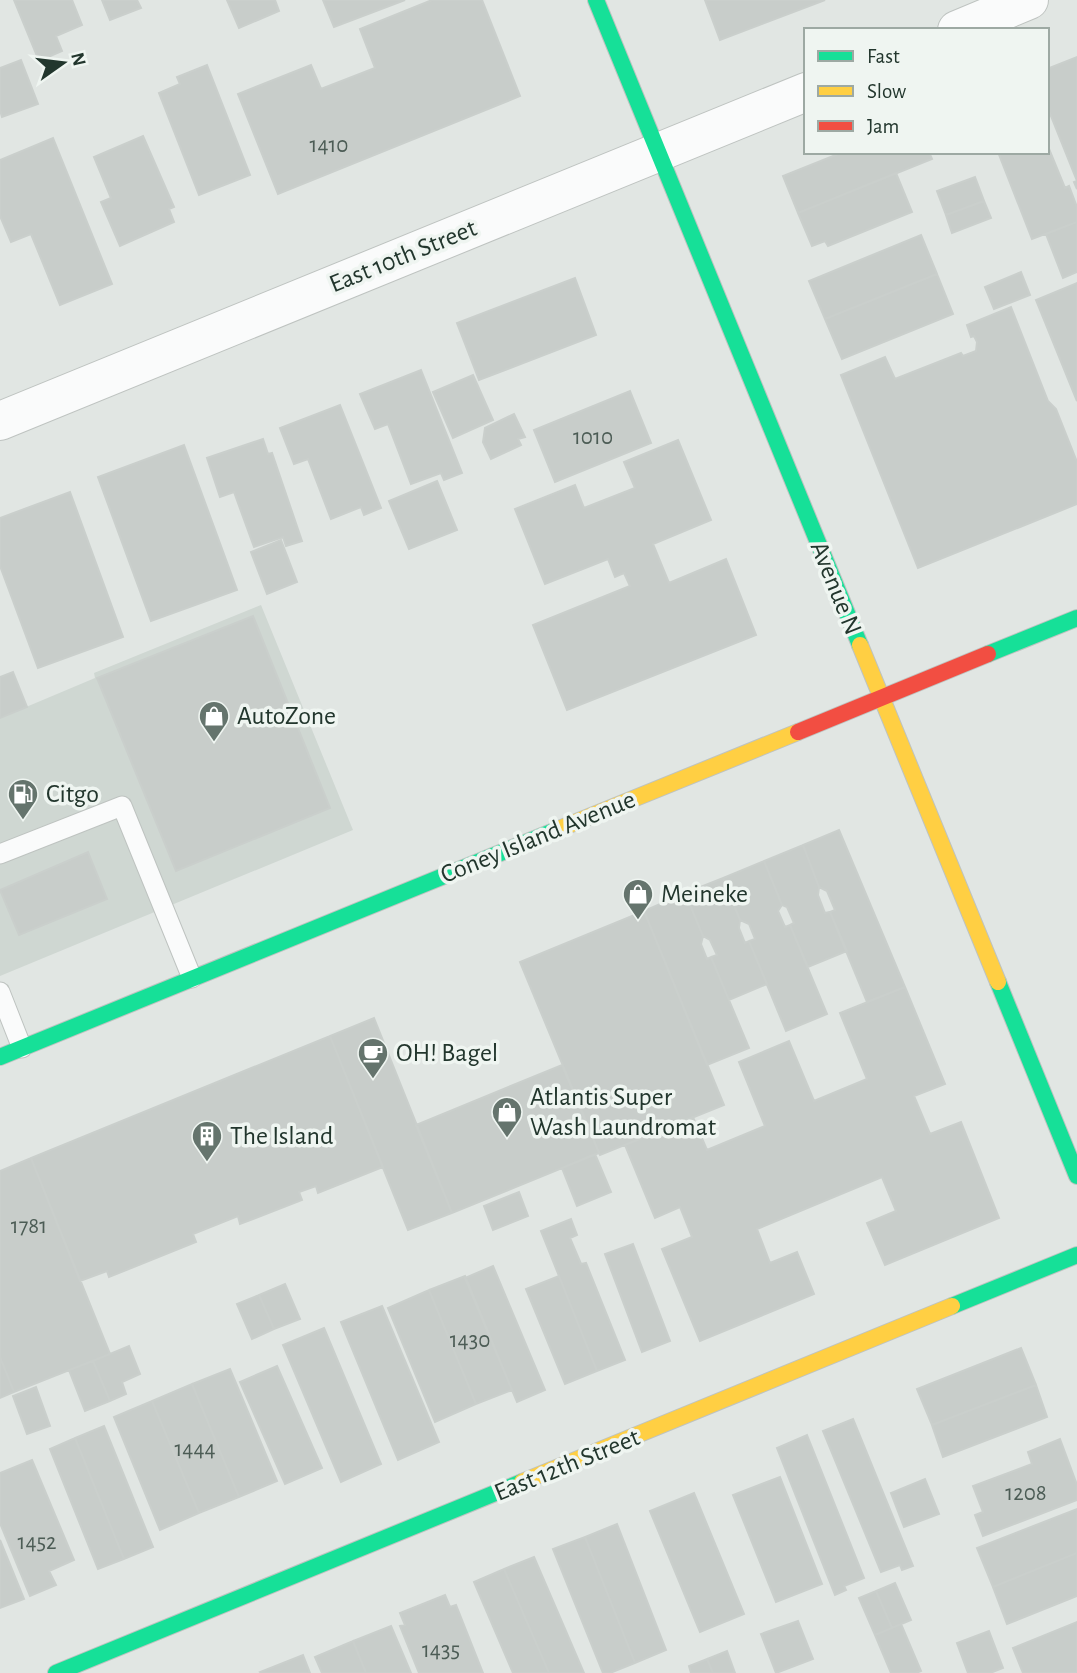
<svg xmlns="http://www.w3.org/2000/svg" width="1077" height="1673" font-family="'Alegreya Sans',sans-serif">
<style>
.built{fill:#cfd7d2}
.building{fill:#c8cdca;stroke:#cacfcc;stroke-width:2}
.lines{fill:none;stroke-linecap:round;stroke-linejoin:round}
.lane-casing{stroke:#bec3c0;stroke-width:21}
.street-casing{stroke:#bec3c0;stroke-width:40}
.fast-casing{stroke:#bec3c0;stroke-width:18}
.slow-casing{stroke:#bec3c0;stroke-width:18}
.jam-casing{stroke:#bec3c0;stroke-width:18}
.lane{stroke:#fafbfb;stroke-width:19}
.street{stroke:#fafbfb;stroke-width:38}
.fast{stroke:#16e098;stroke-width:16}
.slow{stroke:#ffcf43;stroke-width:16}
.jam{stroke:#f24e42;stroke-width:16}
.labels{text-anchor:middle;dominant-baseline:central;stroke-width:7;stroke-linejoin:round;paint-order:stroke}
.number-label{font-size:23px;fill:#4c5c55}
.street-label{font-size:26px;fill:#22362d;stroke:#eff5f1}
.poi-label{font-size:26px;fill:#22362d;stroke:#eff5f1;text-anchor:start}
</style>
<rect width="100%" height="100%" fill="#e1e6e3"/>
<!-- built -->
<path class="built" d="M261,605L353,830L0,976V718L95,678L94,673Z"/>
<!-- building -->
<path class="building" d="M14,0H72L82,25L56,36L62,51L39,61Z
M102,0H137L141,8L110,20Z
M227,0H275L279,11L239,28Z
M323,0H405L334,27Z
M432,0H482L520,96L278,194L238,94L311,65L321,89L375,68L360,29Z
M705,0H825L720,40Z
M1077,57V189L1074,182L1077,181L1047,106V69Z
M21,60L38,104L2,117L0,110V68Z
M207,65L250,175L199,195L159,93L180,84L177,77Z
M143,136L174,207L169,209L174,222L120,246L101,202L111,198L94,157Z
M53,138L112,284L60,305L31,234L11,242L0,216V160Z
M1047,144L1065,188L1069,186L1077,207V222L1032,239L998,152H1047Z
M843,152H929L932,159L798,213L783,176Z
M896,173L912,212L828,246L825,241L812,246L798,213Z
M975,177L984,201L946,215L937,191Z
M984,201L991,218L952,233L946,215Z
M1077,222V272L1063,278L1046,234Z
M921,235L937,274L825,319L809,281Z
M1021,272L1030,295L994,309L985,287Z
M937,274L953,314L842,359L825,319Z
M575,278L596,335L479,380L457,323Z
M1077,283V401L1036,300Z
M1011,307L1048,401L1056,409L1077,462V504L918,568L841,375L885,357L895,379L961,353L963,356L976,351L977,342L974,336L971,337L967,325Z
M421,370L462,473L444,480L441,473L411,484L388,424L375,429L360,394Z
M473,375L493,420L453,438L433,392Z
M630,391L651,443L555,482L534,430Z
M340,405L381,508L364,515L361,507L331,519L308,459L294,464L280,428Z
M514,414L525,437L518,439L521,445L491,459L483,442L485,428Z
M263,439L268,454L272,453L302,541L286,546L283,537L254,547L234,492L220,497L207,458Z
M678,440L711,520L653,544L669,583L726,559L756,635L567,710L533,625L630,586L624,573L615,577L608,559L545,584L515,509L575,485L584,508L635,488L624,462Z
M184,445L237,590L151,621L98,477Z
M437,481L457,530L409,549L389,501Z
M70,492L123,637L38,668L0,566V518Z
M281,540L297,582L267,594L251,552Z
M253,616L330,808L176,871L97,678Z
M13,672L27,707L0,718V677Z
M839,830L905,987L867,1002L830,912L835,910L827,891L819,887L803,845Z
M803,845L819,887L818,895L825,913L830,912L847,951L808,967L790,925L794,923L787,907L782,905L764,861Z
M88,852L107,899L19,935L0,890Z
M764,861L782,905L778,911L785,927L790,925L827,1014L786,1031L749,941L755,939L749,924L740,920L723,878Z
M723,878L740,920L739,928L745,943L749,941L767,984L729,1000L711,957L717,955L710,940L703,936L685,893Z
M685,893L703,936L701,944L707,959L711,957L749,1048L707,1065L644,911Z
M644,911L724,1105L600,1155L520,962Z
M905,987L945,1084L914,1096L930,1134L961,1122L999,1218L885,1265L867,1223L896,1211L882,1177L757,1229L770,1263L797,1252L814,1294L700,1341L662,1249L692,1237L680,1207L655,1218L625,1145L693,1117L707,1150L765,1126L739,1062L789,1041L814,1101L867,1079L840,1013Z
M374,1018L452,1213L408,1230L330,1036Z
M330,1036L383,1167L318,1193L316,1186L299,1192L302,1200L240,1224L238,1216L193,1234L196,1242L109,1277L107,1271L80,1281L31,1158Z
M562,1065L599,1153L452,1213L416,1125Z
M595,1154L611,1192L577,1206L562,1168Z
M31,1158L110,1354L14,1392L0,1357V1171Z
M519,1192L528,1216L493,1230L484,1206Z
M571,1219L577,1235L570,1238L581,1264L586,1263L625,1360L597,1371L541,1231Z
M633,1244L670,1341L642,1352L605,1254Z
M493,1266L545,1390L517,1402L465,1278Z
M465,1276L512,1390L476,1404L429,1290Z
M559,1276L597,1371L565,1384L526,1289Z
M285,1284L300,1319L274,1329L259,1295Z
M429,1290L476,1404L435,1422L388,1308Z
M259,1295L274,1329L252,1339L237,1304Z
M382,1306L439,1442L398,1460L341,1322Z
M324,1328L381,1464L341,1482L283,1345Z
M129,1346L140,1374L122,1382L126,1394L110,1401L93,1361Z
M1021,1348L1036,1385L932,1425L917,1389Z
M0,1357L14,1392L0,1398Z
M93,1361L110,1401L85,1411L69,1370Z
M277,1366L322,1468L285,1484L240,1382Z
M230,1369L277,1481L239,1497L192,1384Z
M192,1384L239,1497L199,1513L152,1401Z
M1036,1385L1047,1417L943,1457L932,1425Z
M36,1387L50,1426L27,1434L13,1396Z
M152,1401L199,1513L160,1530L114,1417Z
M853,1419L913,1566L902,1570L900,1565L881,1572L823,1431Z
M104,1426L153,1547L124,1559L75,1438Z
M807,1435L864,1578L844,1586L846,1590L835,1595L777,1448Z
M75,1438L124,1559L98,1569L50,1449Z
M1060,1439L1077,1485V1500L983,1536L975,1515L983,1512L973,1486L1032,1464L1028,1452Z
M32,1460L74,1560L49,1571L56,1585L30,1596L0,1523V1473Z
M780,1477L822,1584L776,1602L733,1495Z
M925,1479L939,1514L904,1527L891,1493Z
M694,1493L744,1614L700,1632L650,1511Z
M1077,1509V1553L993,1587L977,1548Z
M617,1524L666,1650L635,1663L585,1537Z
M585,1537L635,1663L610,1673H603L553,1549Z
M0,1540L24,1599L0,1608Z
M1077,1553V1596L1007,1624L993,1587Z
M534,1557L584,1673H549L504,1569Z
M504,1569L549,1673H513L474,1582Z
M895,1583L911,1620L892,1628L876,1591Z
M876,1591L892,1628L875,1635L859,1598Z
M445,1595L450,1607L456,1605L483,1673H419L400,1626L405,1625L400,1613Z
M798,1621L813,1659L776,1673L761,1634Z
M1077,1622V1673H1023L1013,1648Z
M901,1624L921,1671L916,1673H891L875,1635Z
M391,1626L411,1673H366L353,1641Z
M989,1631L1003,1668L990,1673H968L957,1643Z
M353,1641L366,1673H322L315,1657Z
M727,1651L735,1673H713L707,1659Z
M303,1655L310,1673H261L260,1672Z
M707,1659L713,1673H691L689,1666Z"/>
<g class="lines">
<!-- lane casing -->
<g class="lane-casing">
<path id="lane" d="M0,854L122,806L192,978
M0,992L22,1048"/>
</g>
<!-- street casing -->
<g class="street-casing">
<path id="street" d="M957,30L1029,0
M0,421L806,92"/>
</g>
<!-- fast casing -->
<g class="fast-casing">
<path id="fast" d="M596,0L860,645
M988,654L1077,618
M998,982L1077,1176
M0,1057L559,829
M952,1306L1077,1255
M56,1673L522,1482"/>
</g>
<!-- slow casing -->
<g class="slow-casing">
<path id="slow" d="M860,645L998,982
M559,829L798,732
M522,1482L952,1306"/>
</g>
<!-- jam casing -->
<g class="jam-casing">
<path id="jam" d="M798,732L988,654"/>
</g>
<!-- lane -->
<use href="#lane" class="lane"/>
<!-- street -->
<use href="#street" class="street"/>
<!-- fast -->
<use href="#fast" class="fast"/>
<!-- slow -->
<use href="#slow" class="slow"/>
<!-- jam -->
<use href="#jam" class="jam"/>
</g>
<!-- icons -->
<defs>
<g id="shop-pin" transform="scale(1.575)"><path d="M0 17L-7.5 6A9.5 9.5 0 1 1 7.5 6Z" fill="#65746d" stroke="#eff5f1"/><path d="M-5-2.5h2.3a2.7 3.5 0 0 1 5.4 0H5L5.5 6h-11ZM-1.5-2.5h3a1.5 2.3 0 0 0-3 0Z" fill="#fff"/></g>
<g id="fuel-pin" transform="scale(1.575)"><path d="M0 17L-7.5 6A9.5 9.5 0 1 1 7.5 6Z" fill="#65746d" stroke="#eff5f1"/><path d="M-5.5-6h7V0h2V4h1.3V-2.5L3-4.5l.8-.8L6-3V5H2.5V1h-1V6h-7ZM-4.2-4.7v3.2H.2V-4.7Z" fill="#fff"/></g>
<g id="cafe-pin" transform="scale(1.575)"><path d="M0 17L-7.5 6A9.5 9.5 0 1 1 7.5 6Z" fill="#65746d" stroke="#eff5f1"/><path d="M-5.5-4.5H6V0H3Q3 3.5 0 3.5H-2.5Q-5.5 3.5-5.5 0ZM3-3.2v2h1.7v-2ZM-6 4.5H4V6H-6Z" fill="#fff"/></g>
<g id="building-pin" transform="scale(1.575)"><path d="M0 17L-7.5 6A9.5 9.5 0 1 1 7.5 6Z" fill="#65746d" stroke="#eff5f1"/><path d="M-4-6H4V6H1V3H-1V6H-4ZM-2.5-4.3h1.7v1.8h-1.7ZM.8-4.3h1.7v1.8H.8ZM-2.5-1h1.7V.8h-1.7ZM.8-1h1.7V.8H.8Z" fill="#fff"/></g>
</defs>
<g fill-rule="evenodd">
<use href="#shop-pin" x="214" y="716"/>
<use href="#fuel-pin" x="23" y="794"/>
<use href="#shop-pin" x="638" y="894"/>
<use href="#cafe-pin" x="373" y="1053"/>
<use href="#shop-pin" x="507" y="1112"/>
<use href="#building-pin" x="207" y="1136"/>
</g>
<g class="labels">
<!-- number labels -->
<g class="number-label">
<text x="329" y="145">1410</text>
<text x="593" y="437">1010</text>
<text x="29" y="1226">1781</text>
<text x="470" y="1340">1430</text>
<text x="195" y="1449">1444</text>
<text x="1026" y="1493">1208</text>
<text x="37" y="1542">1452</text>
<text x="441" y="1650">1435</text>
</g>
<!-- street labels -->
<g class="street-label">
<text transform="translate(403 256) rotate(-22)">East 10th Street</text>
<text transform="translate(836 588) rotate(68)">Avenue N</text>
<text transform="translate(538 837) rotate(-22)">Coney Island Avenue</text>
<text transform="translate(567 1465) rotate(-22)">East 12th Street</text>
</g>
<!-- poi labels -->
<g class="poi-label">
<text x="237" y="716">AutoZone</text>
<text x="46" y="794">Citgo</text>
<text x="661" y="894">Meineke</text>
<text x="396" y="1053">OH! Bagel</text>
<text x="530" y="1097">Atlantis Super<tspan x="530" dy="30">Wash Laundromat</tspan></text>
<text x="230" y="1136">The Island</text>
</g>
</g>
<!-- legend -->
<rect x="804" y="28" width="245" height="126" fill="#eff5f1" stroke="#9da9a3" stroke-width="2"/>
<rect x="818" y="51" width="35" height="10" fill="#16e098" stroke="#9da9a3" stroke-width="2"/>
<text x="867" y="63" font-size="21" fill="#22362d">Fast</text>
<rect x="818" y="86" width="35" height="10" fill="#ffcf43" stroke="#9da9a3" stroke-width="2"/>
<text x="867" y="98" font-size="21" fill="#22362d">Slow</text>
<rect x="818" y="121" width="35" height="10" fill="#f24e42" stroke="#9da9a3" stroke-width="2"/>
<text x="867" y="133" font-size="21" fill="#22362d">Jam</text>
<!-- north arrow -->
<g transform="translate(63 63) rotate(76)" stroke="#eff5f1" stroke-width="5" paint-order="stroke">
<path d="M0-5L12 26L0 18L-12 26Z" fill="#22362d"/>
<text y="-10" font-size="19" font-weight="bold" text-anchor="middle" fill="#22362d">N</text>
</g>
</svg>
